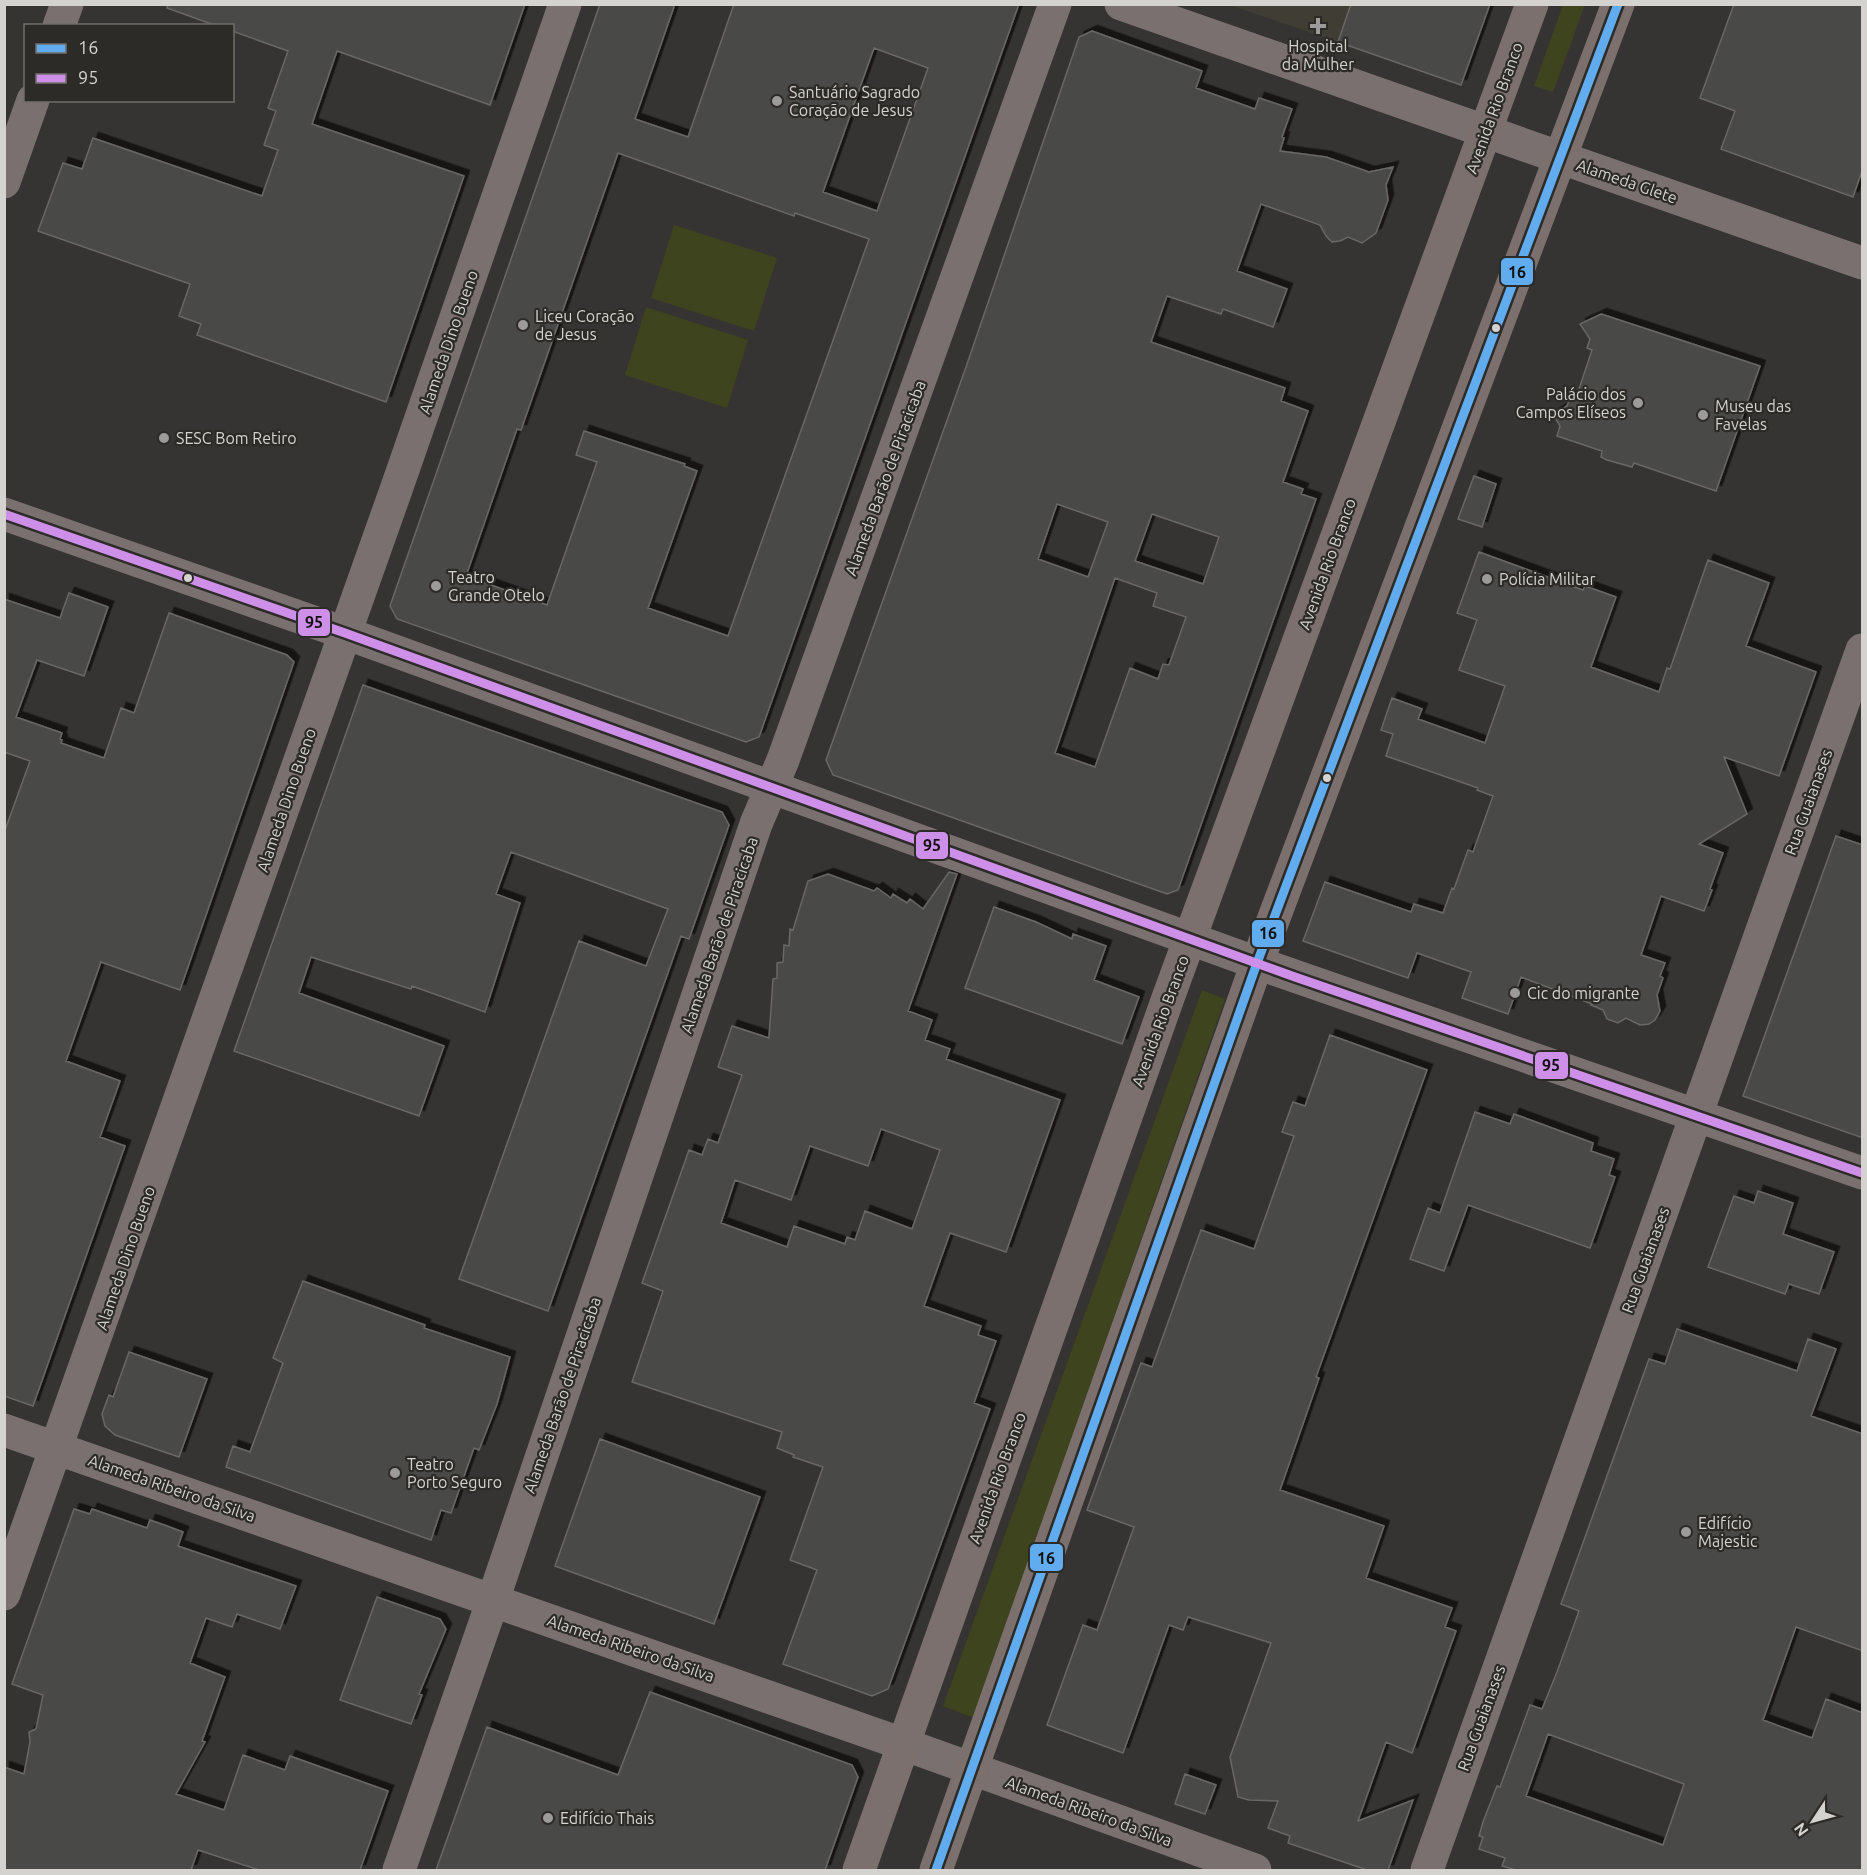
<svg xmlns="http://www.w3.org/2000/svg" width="1867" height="1875" font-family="Ubuntu,sans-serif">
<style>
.built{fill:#403d34}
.green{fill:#3d441e}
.building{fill:#4a4947;stroke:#686765;stroke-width:1.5;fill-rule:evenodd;filter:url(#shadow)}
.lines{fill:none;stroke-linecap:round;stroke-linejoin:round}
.minor{stroke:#7a7070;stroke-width:33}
.tertiary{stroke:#7a7070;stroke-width:33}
.primary{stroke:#7b706e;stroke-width:33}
.bus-1-casing{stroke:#2d2b27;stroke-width:14}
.bus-2-casing{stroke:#2d2b27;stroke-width:14}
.bus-1{stroke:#60acee;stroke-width:9}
.bus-2{stroke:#ce8fe9;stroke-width:9}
.poi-dot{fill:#9d9b99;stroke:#2d2b27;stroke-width:2}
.bus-dot{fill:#d4d3d0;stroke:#2d2b27;stroke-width:2}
.labels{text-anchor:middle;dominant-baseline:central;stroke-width:4.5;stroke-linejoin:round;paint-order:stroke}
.poi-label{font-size:16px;fill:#d4d3d0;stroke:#2d2b27;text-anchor:start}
.street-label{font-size:16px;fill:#d4d3d0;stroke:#2d2b27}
.line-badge{stroke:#2d2b27;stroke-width:2}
.pale-badge-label{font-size:16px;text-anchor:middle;font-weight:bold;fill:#111}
</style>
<defs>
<filter id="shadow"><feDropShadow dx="5.5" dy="-5.5" stdDeviation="0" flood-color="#0009"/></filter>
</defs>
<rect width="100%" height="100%" fill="#363432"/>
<!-- built -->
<path class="built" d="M1230,5H1351L1338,42Z"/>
<!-- green -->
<path class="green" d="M1563,5H1585L1553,92L1534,86Z
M674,225L777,258L754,331L651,298Z
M646,307L748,340L727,408L625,375Z
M1202,990L1225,999L974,1718L943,1706Z"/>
<!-- building -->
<path class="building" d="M168,4H525L490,105L337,51L312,124L464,176L386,402L197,335L201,324L179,316L190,284L38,231L63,163L82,169L93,138L262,196L278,150L264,145L276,111L268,108L288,51L232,31V26H217L167,8Z
M600,4H675L635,119L688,137L734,4H1019L759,737L746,742L397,619L390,606ZM874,48L928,68L877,211L823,192ZM618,153L794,216L795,213L869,239L728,636L648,608L697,471L684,466L685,464L584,431L576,455L597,462L547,605L466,576L517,429L521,430Z
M1351,4H1490L1461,85L1338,42Z
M1734,4H1863V168L1853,197L1721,149L1735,111L1700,98Z
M1092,31L1202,71L1196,88L1255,109L1259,98L1292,109L1282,137L1284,138L1280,151L1326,157L1369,172L1393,167L1386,185L1388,200L1376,233L1362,243L1348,237L1340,241L1332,242L1326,236L1320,225L1261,204L1237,271L1287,289L1273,327L1223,309L1221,314L1167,296L1151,342L1285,388L1281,401L1308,411L1283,482L1303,489L1301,494L1316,499L1178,890L1167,894L833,775L826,760L966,367L1079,37ZM1057,504L1108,522L1088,577L1038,559ZM1152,514L1219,537L1203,584L1135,561ZM1115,578L1157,593L1153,606L1186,617L1169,665L1163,664L1158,679L1130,668L1095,767L1055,753Z
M1601,314L1760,366L1716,491L1634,463L1632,467L1607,460L1601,457L1602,451L1557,436L1560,426L1553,414L1567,406L1570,397L1576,398L1592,350L1587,348L1590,339L1580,324Z
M1474,476L1496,484L1482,527L1458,519Z
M1479,552L1583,590L1585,586L1616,597L1591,667L1659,692L1667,668L1670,669L1708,560L1769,583L1746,646L1816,672L1779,776L1724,757L1747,814L1699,844L1723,853L1710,889L1712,890L1704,911L1661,896L1641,955L1665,963L1660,976L1663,978L1657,995L1660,1011L1655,1020L1649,1024L1640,1025L1626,1018L1618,1023L1607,1019L1603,1010L1591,1005L1592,1004L1521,977L1508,1014L1462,998L1471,972L1417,953L1408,978L1303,941L1325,882L1411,912L1414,904L1443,913L1452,888L1454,889L1468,850L1473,852L1493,796L1477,790L1478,788L1386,756L1393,734L1381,730L1392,698L1422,709L1418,719L1485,743L1505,686L1459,670L1477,620L1457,613Z
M69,593L108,607L84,676L37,660L16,717L62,733L60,739L62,740L61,743L104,758L121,708L134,713L169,613L287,655L294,662L180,990L101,962L66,1061L120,1081L100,1137L125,1146L33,1406L4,1396V833L30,761L4,752V599L60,618Z
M363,685L722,812L729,825L689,939L681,936L548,1311L459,1279L579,941L646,966L668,909L511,852L496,894L520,903L485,1012L412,986L411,989L311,957L299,993L444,1046L419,1116L234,1051Z
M1836,836L1863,845V1138L1743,1096Z
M949,872L957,874L908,1011L932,1020L925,1040L950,1049L946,1059L1060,1100L1006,1252L950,1233L924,1306L981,1326L978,1335L996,1341L974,1403L990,1409L888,1689L872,1696L783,1664L817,1570L790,1560L823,1467L793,1457L794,1455L777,1448L782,1432L632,1382L663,1291L642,1283L689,1150L702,1155L708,1139L718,1143L742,1075L718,1067L732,1026L769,1038L773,979L777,978V963L783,962L784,945L789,946L790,929L793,930L808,881L828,874L874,891L877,888L891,898L893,894L907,903L910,899L923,909ZM881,1129L940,1150L912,1229L865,1211L855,1240L847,1237L845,1244L794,1226L787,1247L721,1223L735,1180L791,1200L810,1146L868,1166Z
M994,907L1036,922L1072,939L1073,934L1106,946L1094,980L1139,997L1122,1044L965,988Z
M1330,1035L1427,1070L1316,1377L1319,1378L1280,1490L1384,1526L1366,1578L1452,1608L1445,1627L1456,1631L1412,1753L1386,1742L1358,1821L1413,1800L1388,1870H1367L1288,1843L1290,1836L1268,1828L1278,1801L1249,1800L1238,1797L1230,1757L1271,1643L1188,1617L1183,1630L1169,1625L1123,1753L1047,1725L1083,1625L1097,1630L1134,1527L1087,1510L1141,1363L1152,1367L1201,1230L1254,1249L1294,1136L1282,1132L1293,1102L1305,1106Z
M1475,1112L1510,1124L1514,1114L1593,1143L1591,1151L1614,1159L1609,1175L1615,1177L1590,1248L1468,1205L1444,1271L1410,1259L1428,1208L1440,1213Z
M1758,1191L1793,1203L1783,1234L1834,1252L1819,1294L1789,1284L1785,1294L1708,1267L1734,1196L1754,1203Z
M303,1281L425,1325L424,1328L510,1357L497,1404L479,1450L474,1448L451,1513L441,1510L431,1540L226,1467L233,1446L250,1452L283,1363L273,1358Z
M1677,1329L1797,1371L1808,1339L1836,1349L1811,1416L1863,1434V1651L1796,1627L1763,1720L1812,1738L1826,1699L1863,1713V1870H1516L1502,1866L1505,1858L1479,1849L1483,1837L1479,1836L1483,1822L1497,1786L1500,1787L1530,1705L1542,1709L1557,1672L1579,1611L1561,1604L1649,1359L1665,1364ZM1548,1734L1684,1784L1663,1845L1526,1796Z
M129,1352L207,1379L179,1457L115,1435L105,1426L102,1414L109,1395L113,1397Z
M600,1439L760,1497L714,1624L555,1566Z
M74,1509L90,1514L92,1509L147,1528L150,1520L167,1526L183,1532L178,1546L296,1586L280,1629L237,1614L232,1627L206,1618L190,1663L225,1677L202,1741L205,1742L176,1794L224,1810L243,1755L285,1770L290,1756L388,1791L360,1870H259L198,1850L191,1870H4V1767L24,1774L30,1742L29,1732L36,1729L43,1695L12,1684Z
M377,1597L440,1619L446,1629L419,1694L422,1695L411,1724L340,1700Z
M650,1692L852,1765L858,1777L825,1870H436L487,1727L618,1775Z
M1185,1774L1216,1785L1205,1814L1175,1804Z"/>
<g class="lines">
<!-- minor -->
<path class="minor" d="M1121,4L1862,263
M59,26L67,4
M4,182L33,100
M1257,963L1862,1173
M4,1430L903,1744L1255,1870
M4,1594L397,487L565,4
M399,1870L493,1600L756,824L783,760L1055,4
M1427,1870L1862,650"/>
<!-- tertiary -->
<path class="tertiary" d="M4,514L345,633L1257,963"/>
<!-- primary -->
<path class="primary" d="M859,1870L1168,998L1532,4
M936,1870L1257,963L1618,4"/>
<!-- bus-1 casing -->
<g class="bus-1-casing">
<path id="bus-1" d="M936,1870L1257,963L1618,4"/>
</g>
<!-- bus-2 casing -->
<g class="bus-2-casing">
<path id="bus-2" d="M4,514L345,633L1295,977L1862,1173"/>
</g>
<!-- bus-1 -->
<use href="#bus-1" class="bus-1"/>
<!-- bus-2 -->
<use href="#bus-2" class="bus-2"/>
</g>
<!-- markers -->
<g class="poi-dot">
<path d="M1315 17h6v6h6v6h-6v6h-6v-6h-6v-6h6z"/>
<circle cx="777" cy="101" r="6"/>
<circle cx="523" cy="325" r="6"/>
<circle cx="1638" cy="403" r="6"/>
<circle cx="1703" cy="415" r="6"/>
<circle cx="164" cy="438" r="6"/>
<circle cx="1487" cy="579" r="6"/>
<circle cx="436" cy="586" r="6"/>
<circle cx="1515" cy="993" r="6"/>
<circle cx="395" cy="1473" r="6"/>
<circle cx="1686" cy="1532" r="6"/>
<circle cx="548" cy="1818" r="6"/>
</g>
<g class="bus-dot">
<circle cx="1496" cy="328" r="5"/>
<circle cx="188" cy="578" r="5"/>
<circle cx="1327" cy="778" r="5"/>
</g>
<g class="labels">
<!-- poi labels -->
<g class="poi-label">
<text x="1318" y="46" text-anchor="middle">Hospital<tspan x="1318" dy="18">da Mulher</tspan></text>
<text x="789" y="92">Santuário Sagrado<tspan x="789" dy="18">Coração de Jesus</tspan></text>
<text x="535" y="316">Liceu Coração<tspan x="535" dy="18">de Jesus</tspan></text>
<text x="1626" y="394" text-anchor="end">Palácio dos<tspan x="1626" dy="18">Campos Elíseos</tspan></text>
<text x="1715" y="406">Museu das<tspan x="1715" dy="18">Favelas</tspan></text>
<text x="176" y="438">SESC Bom Retiro</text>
<text x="448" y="577">Teatro<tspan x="448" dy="18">Grande Otelo</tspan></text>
<text x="1499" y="579">Polícia Militar</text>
<text x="1527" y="993">Cic do migrante</text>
<text x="407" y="1464">Teatro<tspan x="407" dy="18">Porto Seguro</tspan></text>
<text x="1698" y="1523">Edifício<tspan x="1698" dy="18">Majestic</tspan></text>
<text x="560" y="1818">Edifício Thais</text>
</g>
<!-- street labels -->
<g class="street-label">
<text transform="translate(1494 108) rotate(-70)">Avenida Rio Branco</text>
<text transform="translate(1627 181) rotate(19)">Alameda Glete</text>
<text transform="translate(448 342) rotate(-71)">Alameda Dino Bueno</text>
<text transform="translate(885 478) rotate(-70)">Alameda Barão de Piracicaba</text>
<text transform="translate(1327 564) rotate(-70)">Avenida Rio Branco</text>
<text transform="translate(286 800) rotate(-71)">Alameda Dino Bueno</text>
<text transform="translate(1808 802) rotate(-70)">Rua Guaianases</text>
<text transform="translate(719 935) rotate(-71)">Alameda Barão de Piracicaba</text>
<text transform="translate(1160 1021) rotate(-70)">Avenida Rio Branco</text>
<text transform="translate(125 1258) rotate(-71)">Alameda Dino Bueno</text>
<text transform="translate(1645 1260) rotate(-70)">Rua Guaianases</text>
<text transform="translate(562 1395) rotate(-71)">Alameda Barão de Piracicaba</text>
<text transform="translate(997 1478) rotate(-70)">Avenida Rio Branco</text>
<text transform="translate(172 1488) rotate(19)">Alameda Ribeiro da Silva</text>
<text transform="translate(631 1648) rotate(19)">Alameda Ribeiro da Silva</text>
<text transform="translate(1481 1718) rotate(-70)">Rua Guaianases</text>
<text transform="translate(1089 1811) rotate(20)">Alameda Ribeiro da Silva</text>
</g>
</g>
<g class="line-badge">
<rect x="1500" y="257" width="34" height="29" rx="6" fill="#60acee"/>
<rect x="297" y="608" width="34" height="29" rx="6" fill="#ce8fe9"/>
<rect x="915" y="831" width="34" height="29" rx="6" fill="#ce8fe9"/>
<rect x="1251" y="919" width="34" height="29" rx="6" fill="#60acee"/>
<rect x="1534" y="1051" width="35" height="29" rx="6" fill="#ce8fe9"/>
<rect x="1029" y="1543" width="35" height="29" rx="6" fill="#60acee"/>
</g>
<g class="pale-badge-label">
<text x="1517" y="278">16</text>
<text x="314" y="628">95</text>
<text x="932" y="851">95</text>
<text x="1268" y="939">16</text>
<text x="1551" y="1071">95</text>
<text x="1046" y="1564">16</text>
</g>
<!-- border -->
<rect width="1867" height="1875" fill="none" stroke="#d4d3d0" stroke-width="12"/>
<!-- legend -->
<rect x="24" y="24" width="210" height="78" fill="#2d2b27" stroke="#706e6b" stroke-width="1.5"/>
<rect x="36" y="44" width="30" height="9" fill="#60acee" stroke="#706e6b" stroke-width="1.5"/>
<text x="78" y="54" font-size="18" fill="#d4d3d0">16</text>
<rect x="36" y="74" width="30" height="9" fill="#ce8fe9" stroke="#706e6b" stroke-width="1.5"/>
<text x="78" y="84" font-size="18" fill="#d4d3d0">95</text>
<!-- north arrow -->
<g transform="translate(1813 1821) rotate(234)" stroke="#2d2b27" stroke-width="4.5" paint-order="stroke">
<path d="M0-4.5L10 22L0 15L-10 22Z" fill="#d4d3d0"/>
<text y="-9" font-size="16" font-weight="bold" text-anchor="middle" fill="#d4d3d0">N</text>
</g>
</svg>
